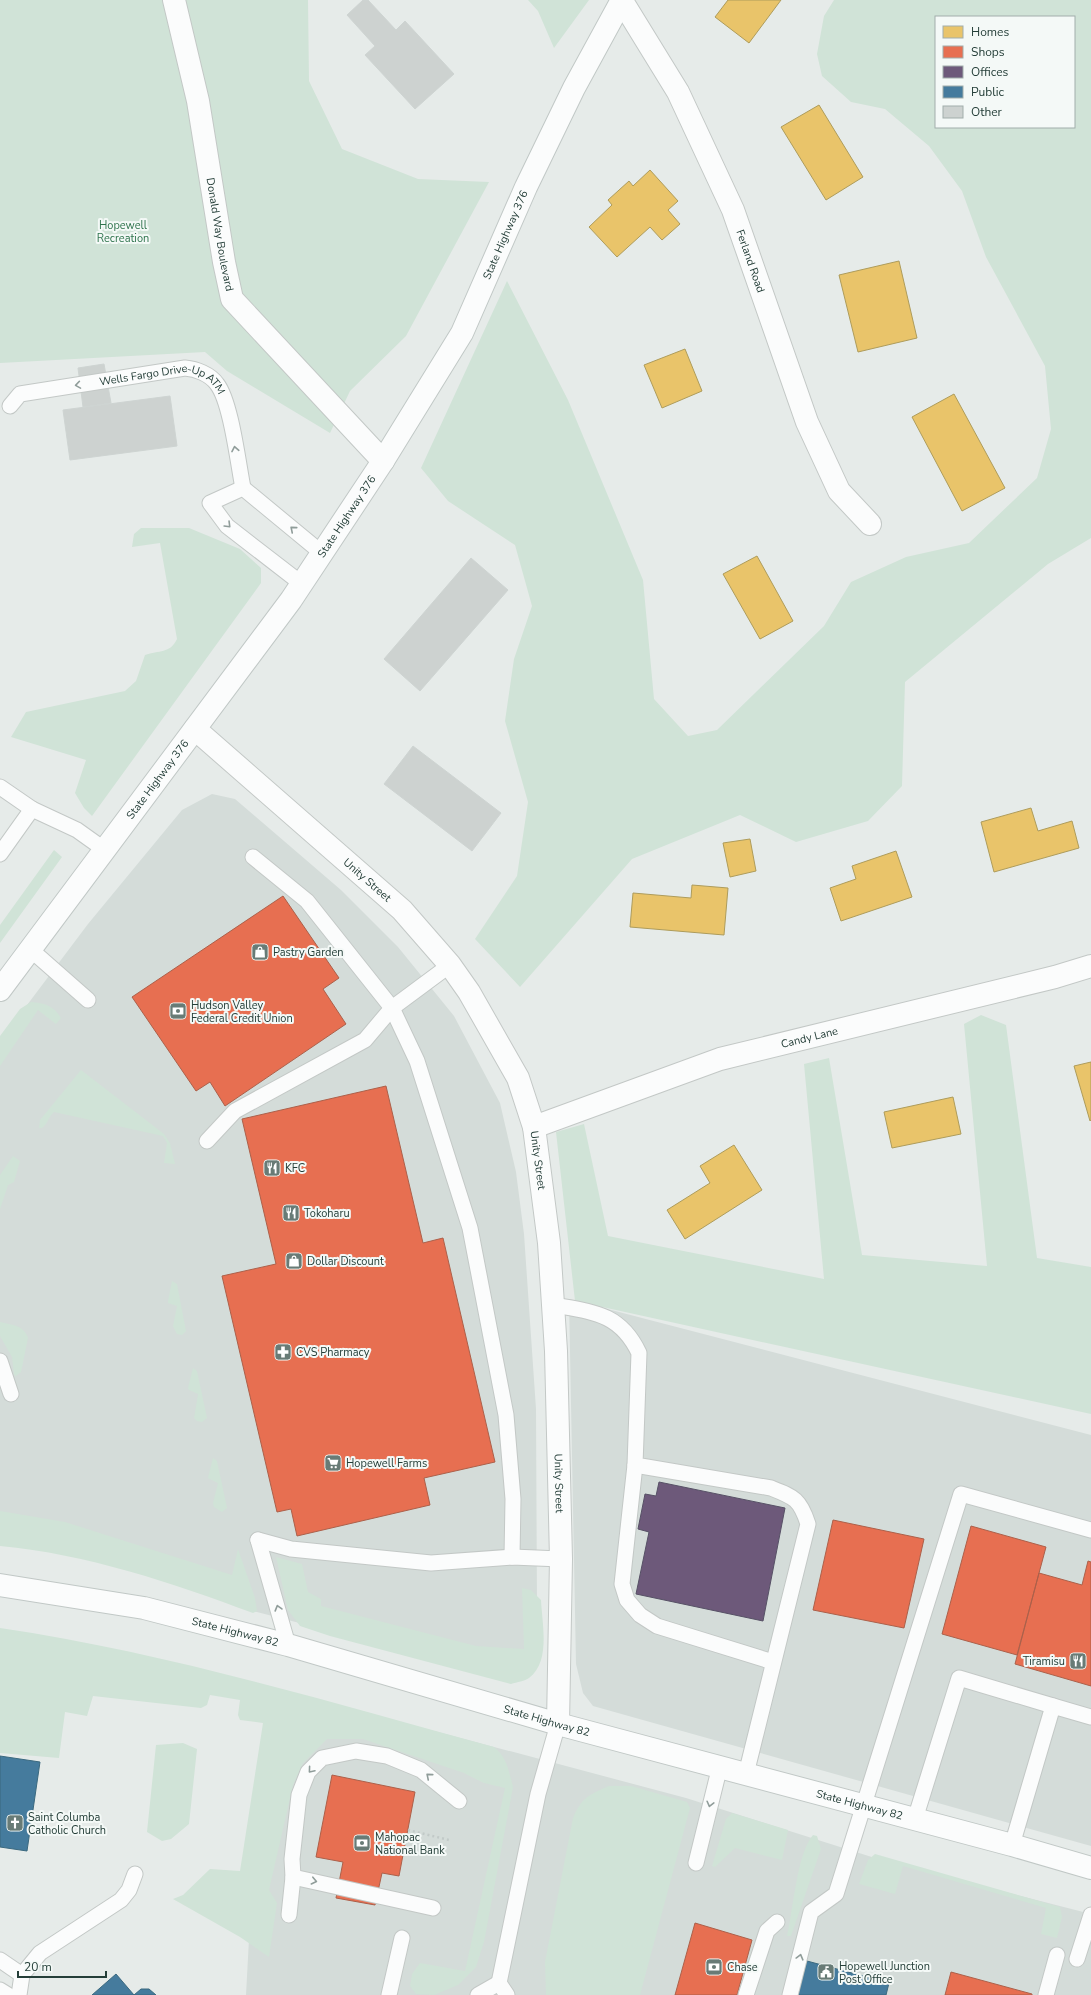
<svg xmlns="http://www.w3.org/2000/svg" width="1091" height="1995" font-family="'Nunito Sans',sans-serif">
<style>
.built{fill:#d4dcd9}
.green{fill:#d0e3d7;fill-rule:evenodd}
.homes{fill:#e9c46a;stroke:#ae9c5b}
.shops{fill:#e76f51;stroke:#ac604a}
.offices{fill:#6d597a;stroke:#575166}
.public{fill:#457b9d;stroke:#3b697f}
.building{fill:#cdd2d0;stroke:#ced4d2}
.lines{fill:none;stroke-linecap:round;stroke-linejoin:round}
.service-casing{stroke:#c3c8c6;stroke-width:17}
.minor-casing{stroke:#c3c8c6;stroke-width:24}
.secondary-casing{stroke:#c1c8c6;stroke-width:24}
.path{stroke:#c2cac8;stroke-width:2.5;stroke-dasharray:2 3;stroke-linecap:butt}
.service{stroke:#fbfcfc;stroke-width:15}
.minor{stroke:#fbfcfc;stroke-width:22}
.secondary{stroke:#fbfcfc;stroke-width:22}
.oneway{stroke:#909d9a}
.labels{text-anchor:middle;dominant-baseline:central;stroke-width:4;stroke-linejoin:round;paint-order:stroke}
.park-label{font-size:11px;fill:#2f744d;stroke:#f4f9f7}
.street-label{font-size:11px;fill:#243e38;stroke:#f4f9f7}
.poi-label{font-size:11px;fill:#243e38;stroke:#f4f9f7;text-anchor:start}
</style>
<rect width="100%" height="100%" fill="#e6ebe9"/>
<!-- built -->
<path class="built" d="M212,794L235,799L341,890L398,947L454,1016L500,1103L516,1172L524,1234L536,1409L537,1608L533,1662L346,1635L249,1610L88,1552L0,1541V1041L88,924L182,810Z
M569,1299L1091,1435V1846L593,1706L583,1693L576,1664Z
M284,1691L686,1798L878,1859L1091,1914V1995H246L252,1883Z"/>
<!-- green -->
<path class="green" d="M0,0H308L309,81L342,149L418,179L489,182L406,336L350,391L330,433L227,371L205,352L0,363Z
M528,0H589L554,48L538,11Z
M834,0H1091V538L1048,564L905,682L902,786L868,821L796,842L740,815L632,859L520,987L475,939L517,876L528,802L505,721L514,659L532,606L515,545L448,501L421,468L507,281L568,400L643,580L654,699L688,736L717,730L824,626L851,582L906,557L969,543L1037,478L1051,429L1045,366L986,257L962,191L929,146L885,109L851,102L822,76L817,54L824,16ZM936,17H1074V127H936Z
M141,528H189L240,549L261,568V583L92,816L84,808L75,793L86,760L11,737L26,712L125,691L136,681L145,655C159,650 170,654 177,639L160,543L132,547L134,534Z
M54,850L62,857L0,943V925Z
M31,1002C45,1003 54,1006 61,1018L56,1024L38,1010L0,1066V1036L20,1009Z
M981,1015L1006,1025L1037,1258L1091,1267V1414L575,1301L556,1132L584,1124L608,1236L824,1279L804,1064L829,1058L862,1255L987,1266L964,1024Z
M81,1070L164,1134L170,1143L175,1164L164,1163L167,1143L163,1136L54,1112C48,1117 48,1124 42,1128H39L40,1120Z
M13,1156L20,1161L14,1182L8,1185L0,1209V1175Z
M172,1281L177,1284L186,1331L182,1335L177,1334L173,1326L177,1306L168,1303V1301Z
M0,1322C12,1325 24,1325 28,1338L21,1372L16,1376L14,1375L12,1357L0,1336Z
M193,1368L197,1371L207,1418L202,1422L197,1421L194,1418L198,1394L189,1390L188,1388Z
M213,1458L217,1461L227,1508L222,1512L214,1507L213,1503L218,1483L208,1478Z
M0,1511L65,1522L232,1575L238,1549L255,1598L257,1611L253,1613C172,1583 87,1554 0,1546Z
M276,1557L302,1564L308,1592L321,1599V1606L476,1646L524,1649L522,1588L531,1590L541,1600C542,1623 551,1662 529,1678C525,1681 517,1682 511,1684L330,1636L300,1626L288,1610Z
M0,1628C168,1653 330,1702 494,1747C507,1757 509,1772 513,1787L484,1942L476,1967L458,1985L434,1995L416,1994L410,1986L412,1974L420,1963L465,1971L505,1788L484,1783L464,1773L363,1739H327L303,1763L293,1785L269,1890L277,1903L269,1957L240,1937L173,1899L183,1895L210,1869L240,1871L263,1723L240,1720L238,1715L240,1700L210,1695L207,1705L201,1708L93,1696L87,1716L65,1712L59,1758L0,1753Z
M183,1743L197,1749L189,1824L171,1839L162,1841L147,1832L156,1745Z
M609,1786H631L687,1802L690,1808L640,1995H546L545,1962L573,1818C582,1797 589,1795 609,1786Z
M732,1813L788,1830L782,1860L735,1848L715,1867L712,1866L726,1819Z
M813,1835L817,1836L821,1849L791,1936H787C793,1911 797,1853 813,1835Z
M875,1854L1060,1907L1062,1917L1057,1938L1041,1934L1046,1908L903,1866L895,1894L859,1884L868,1860Z"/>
<!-- homes -->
<path class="homes" d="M728,0H781L749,43L715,17Z
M819,105L863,177L826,200L781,127Z
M650,170L678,201L668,210L680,224L662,240L650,227L617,257L589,227L612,205L608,200L629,181L633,186Z
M899,261L917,338L858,352L839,275Z
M685,349L702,391L662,408L644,365Z
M954,394L1005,488L962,511L912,417Z
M757,556L793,621L760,639L723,574Z
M1031,808L1038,831L1072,821L1079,848L994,872L981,822Z
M750,839L756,871L730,877L723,843Z
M896,851L912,897L841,921L830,888L856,879L852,866Z
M692,885L728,888L724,935L630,927L633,893L691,898Z
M1091,1062V1120L1090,1121L1074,1066Z
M953,1097L961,1134L892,1148L884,1112Z
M734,1145L762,1190L685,1239L667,1210L710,1183L700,1166Z"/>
<!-- shops -->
<path class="shops" d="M283,896L339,978L323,989L346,1024L225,1106L210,1082L196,1091L132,997Z
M386,1086L423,1243L443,1238L495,1462L424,1478L430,1505L297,1536L291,1509L277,1512L222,1276L276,1264L242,1119Z
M833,1520L924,1539L904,1628L813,1610Z
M971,1526L1046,1547L1017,1655L942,1634Z
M1088,1561L1091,1562V1686L1015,1664L1039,1573L1082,1585Z
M332,1775L415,1792L399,1876L382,1873L375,1905L336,1898L343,1862L316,1857Z
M695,1923L752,1940L737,1995H675Z
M951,1972L1032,1994V1995H945Z"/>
<!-- offices -->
<path class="offices" d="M659,1482L785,1508L763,1621L636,1594L649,1532L638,1529L645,1494L656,1496Z"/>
<!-- public -->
<path class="public" d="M0,1756L40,1762L27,1851L0,1847Z
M807,1961L889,1983L886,1995H798Z
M116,1974L134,1995L141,1989H149L156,1995H92Z"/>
<!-- building -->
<path class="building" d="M363,0H368L396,30L405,21L454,74L415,109L365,55L375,46L347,15Z
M104,364L111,403L83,407L78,368Z
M170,396L177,446L70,460L63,410Z
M471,558L508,590L420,691L384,659Z
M413,746L501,813L472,851L384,784Z"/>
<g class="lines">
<!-- service casing -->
<g class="service-casing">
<g id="service">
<path id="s1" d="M10,406L20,394L185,368C196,369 210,374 217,384C231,402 238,463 243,488"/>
<path d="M302,584L227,526L210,503L243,488L323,554"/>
<path d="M0,787L32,809"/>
<path d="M0,854L32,809L77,830L105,850"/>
<path d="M253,857L307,901L392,1008L417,1061L470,1228L506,1415L513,1499L512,1557"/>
<path d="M30,949L88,1000"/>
<path d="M207,1141L235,1111L365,1040L392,1008L450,965"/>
<path d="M553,1305C593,1312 620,1313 639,1353L635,1465L771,1488C794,1497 800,1499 808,1524L746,1774"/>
<path d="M0,1361L11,1394"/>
<path d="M635,1465L622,1584L627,1600L640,1615L657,1626L773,1662"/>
<path d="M258,1540L291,1549L431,1563L512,1557L561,1559"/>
<path d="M258,1540L288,1645"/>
<path d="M915,1819L959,1678L1053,1706"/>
<path d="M1012,1845L1053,1706L1091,1717"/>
<path d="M696,1863L720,1766"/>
<path d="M433,1908L293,1877L292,1859L299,1795L308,1772L322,1758L356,1751L387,1756L421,1770L459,1801"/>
<path d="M289,1915L293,1877"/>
<path d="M1077,1959L1091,1915"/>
<path d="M0,1960L22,1975"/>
<path d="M0,1990L8,1995"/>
<path d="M19,1995L22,1975L40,1953L121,1900L129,1890L135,1874"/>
<path d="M389,1995L402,1938"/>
<path d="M478,1995L499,1983"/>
<path d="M507,1995L499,1983L538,1794L558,1724"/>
<path d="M746,1995L767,1931L777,1922"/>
<path d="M790,1995L811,1912L836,1894L961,1494L1091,1530"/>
<path d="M1046,1995L1057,1955"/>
</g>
</g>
<!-- minor casing -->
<g class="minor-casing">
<g id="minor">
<path id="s2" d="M174,0L198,101L224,262L232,299L383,461"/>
<path id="s3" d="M622,1L678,92L733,210L807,422L839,491L870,524"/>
<path id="s4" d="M195,729L402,910L450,965L469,992L518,1078L534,1127L549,1243L556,1351L561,1559L558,1724"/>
<path id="s5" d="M534,1127L720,1059L1055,977L1091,966"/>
</g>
</g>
<!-- secondary casing -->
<g class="secondary-casing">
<g id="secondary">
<path id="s6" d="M0,990L291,600L383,461L462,333L526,187L574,88L622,0"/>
<path id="s7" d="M0,1585L144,1608L288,1645L558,1724L1012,1845L1091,1868"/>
</g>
</g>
<!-- path -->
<path class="path" d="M408,1830L449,1840"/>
<!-- service -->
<use href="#service" class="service"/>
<!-- minor -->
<use href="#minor" class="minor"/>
<!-- secondary -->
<use href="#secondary" class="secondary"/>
</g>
<!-- one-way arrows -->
<defs><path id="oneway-chevron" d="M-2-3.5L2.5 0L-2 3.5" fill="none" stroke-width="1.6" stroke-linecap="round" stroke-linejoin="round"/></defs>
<g class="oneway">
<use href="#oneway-chevron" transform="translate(78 385) rotate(171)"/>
<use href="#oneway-chevron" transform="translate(235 449) rotate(-101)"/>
<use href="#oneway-chevron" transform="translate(228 525) rotate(45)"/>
<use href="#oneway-chevron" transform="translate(293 529) rotate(-140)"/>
<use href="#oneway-chevron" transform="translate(278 1608) rotate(-106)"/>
<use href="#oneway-chevron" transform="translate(311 1770) rotate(130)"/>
<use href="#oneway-chevron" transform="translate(429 1776) rotate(-140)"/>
<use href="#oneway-chevron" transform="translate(710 1804) rotate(104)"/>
<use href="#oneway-chevron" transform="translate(314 1881) rotate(13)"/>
<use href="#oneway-chevron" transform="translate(800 1957) rotate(-75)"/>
</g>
<!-- icons -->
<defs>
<g id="shop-square" transform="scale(0.9)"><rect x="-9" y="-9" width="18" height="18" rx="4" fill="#687b76" stroke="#f4f9f7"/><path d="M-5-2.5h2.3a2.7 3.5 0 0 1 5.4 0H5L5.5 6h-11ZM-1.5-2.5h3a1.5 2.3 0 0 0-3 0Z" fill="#fff"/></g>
<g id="bank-square" transform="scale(0.9)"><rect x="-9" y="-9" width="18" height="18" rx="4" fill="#687b76" stroke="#f4f9f7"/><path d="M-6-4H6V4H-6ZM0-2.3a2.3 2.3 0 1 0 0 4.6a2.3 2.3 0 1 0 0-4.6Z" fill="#fff"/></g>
<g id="restaurant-square" transform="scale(0.9)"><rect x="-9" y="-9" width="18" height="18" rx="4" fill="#687b76" stroke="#f4f9f7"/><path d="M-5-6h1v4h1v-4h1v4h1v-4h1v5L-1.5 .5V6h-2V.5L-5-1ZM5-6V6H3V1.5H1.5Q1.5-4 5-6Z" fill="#fff"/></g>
<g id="pharmacy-square" transform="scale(0.9)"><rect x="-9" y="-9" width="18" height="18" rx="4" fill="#687b76" stroke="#f4f9f7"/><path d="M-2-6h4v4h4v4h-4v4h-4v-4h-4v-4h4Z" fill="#fff"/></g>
<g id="supermarket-square" transform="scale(0.9)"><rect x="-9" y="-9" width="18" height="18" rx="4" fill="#687b76" stroke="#f4f9f7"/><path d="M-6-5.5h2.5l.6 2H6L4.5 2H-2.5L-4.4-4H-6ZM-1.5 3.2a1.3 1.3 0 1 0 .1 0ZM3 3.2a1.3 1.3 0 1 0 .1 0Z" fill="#fff"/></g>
<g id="church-square" transform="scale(0.9)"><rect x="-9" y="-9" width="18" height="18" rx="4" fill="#687b76" stroke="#f4f9f7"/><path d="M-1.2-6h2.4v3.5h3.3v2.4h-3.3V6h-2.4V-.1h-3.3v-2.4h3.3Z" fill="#fff"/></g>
<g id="civic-square" transform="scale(0.9)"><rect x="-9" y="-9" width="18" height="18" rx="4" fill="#687b76" stroke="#f4f9f7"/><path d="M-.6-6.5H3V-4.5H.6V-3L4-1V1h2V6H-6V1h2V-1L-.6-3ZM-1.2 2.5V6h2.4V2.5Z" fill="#fff"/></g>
</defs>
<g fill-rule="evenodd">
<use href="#shop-square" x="260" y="952"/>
<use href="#bank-square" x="178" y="1011"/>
<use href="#restaurant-square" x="272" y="1168"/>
<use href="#restaurant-square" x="291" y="1213"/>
<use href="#shop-square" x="294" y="1261"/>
<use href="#pharmacy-square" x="283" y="1352"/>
<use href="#supermarket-square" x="333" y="1463"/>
<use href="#restaurant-square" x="1078" y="1661"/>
<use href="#church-square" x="15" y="1823"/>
<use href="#bank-square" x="362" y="1843"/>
<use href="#bank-square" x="714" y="1967"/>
<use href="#civic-square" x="826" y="1972"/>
</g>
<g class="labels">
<!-- park labels -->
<g class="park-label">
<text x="123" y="225">Hopewell<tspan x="123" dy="13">Recreation</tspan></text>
</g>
<!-- street labels -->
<g class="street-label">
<text stroke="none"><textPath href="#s2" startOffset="239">Donald Way Boulevard</textPath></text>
<text stroke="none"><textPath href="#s6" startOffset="911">State Highway 376</textPath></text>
<text stroke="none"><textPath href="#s3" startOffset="291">Ferland Road</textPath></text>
<text stroke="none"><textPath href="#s1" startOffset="163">Wells Fargo Drive-Up ATM</textPath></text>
<text stroke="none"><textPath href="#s6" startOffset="587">State Highway 376</textPath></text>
<text stroke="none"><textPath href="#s6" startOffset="263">State Highway 376</textPath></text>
<text stroke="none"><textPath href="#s4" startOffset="229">Unity Street</textPath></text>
<text stroke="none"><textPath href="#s5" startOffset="290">Candy Lane</textPath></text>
<text stroke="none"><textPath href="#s4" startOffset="565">Unity Street</textPath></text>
<text stroke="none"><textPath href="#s4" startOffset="889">Unity Street</textPath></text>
<text stroke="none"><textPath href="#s7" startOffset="240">State Highway 82</textPath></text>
<text stroke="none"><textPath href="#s7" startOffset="564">State Highway 82</textPath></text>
<text stroke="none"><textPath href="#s7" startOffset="888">State Highway 82</textPath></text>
</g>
<!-- poi labels -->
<g class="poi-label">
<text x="273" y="952">Pastry Garden</text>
<text x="191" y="1005">Hudson Valley<tspan x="191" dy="13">Federal Credit Union</tspan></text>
<text x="285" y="1168">KFC</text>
<text x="304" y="1213">Tokoharu</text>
<text x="307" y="1261">Dollar Discount</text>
<text x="296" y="1352">CVS Pharmacy</text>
<text x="346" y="1463">Hopewell Farms</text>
<text x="1065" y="1661" text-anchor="end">Tiramisu</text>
<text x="28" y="1817">Saint Columba<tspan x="28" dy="13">Catholic Church</tspan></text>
<text x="375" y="1837">Mahopac<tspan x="375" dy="13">National Bank</tspan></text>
<text x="839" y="1966">Hopewell Junction<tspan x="839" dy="13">Post Office</tspan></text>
<text x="727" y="1967">Chase</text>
</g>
</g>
<!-- legend -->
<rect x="935" y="16" width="140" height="112" fill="#f4f9f7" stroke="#a1aeab"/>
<rect x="943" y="26" width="20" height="12" fill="#e9c46a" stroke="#a1aeab"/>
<text x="971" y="36" font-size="12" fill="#243e38">Homes</text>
<rect x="943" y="46" width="20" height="12" fill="#e76f51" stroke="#a1aeab"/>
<text x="971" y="56" font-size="12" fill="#243e38">Shops</text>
<rect x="943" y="66" width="20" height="12" fill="#6d597a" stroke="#a1aeab"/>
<text x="971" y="76" font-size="12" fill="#243e38">Offices</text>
<rect x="943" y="86" width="20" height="12" fill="#457b9d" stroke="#a1aeab"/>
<text x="971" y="96" font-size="12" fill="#243e38">Public</text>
<rect x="943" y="106" width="20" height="12" fill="#cdd2d0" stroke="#a1aeab"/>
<text x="971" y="116" font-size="12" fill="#243e38">Other</text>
<!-- scale -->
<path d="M18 1971v6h88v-6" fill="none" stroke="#243e38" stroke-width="2"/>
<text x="24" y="1971" font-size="12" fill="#243e38" stroke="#f4f9f7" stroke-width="3" paint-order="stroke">20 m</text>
</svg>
